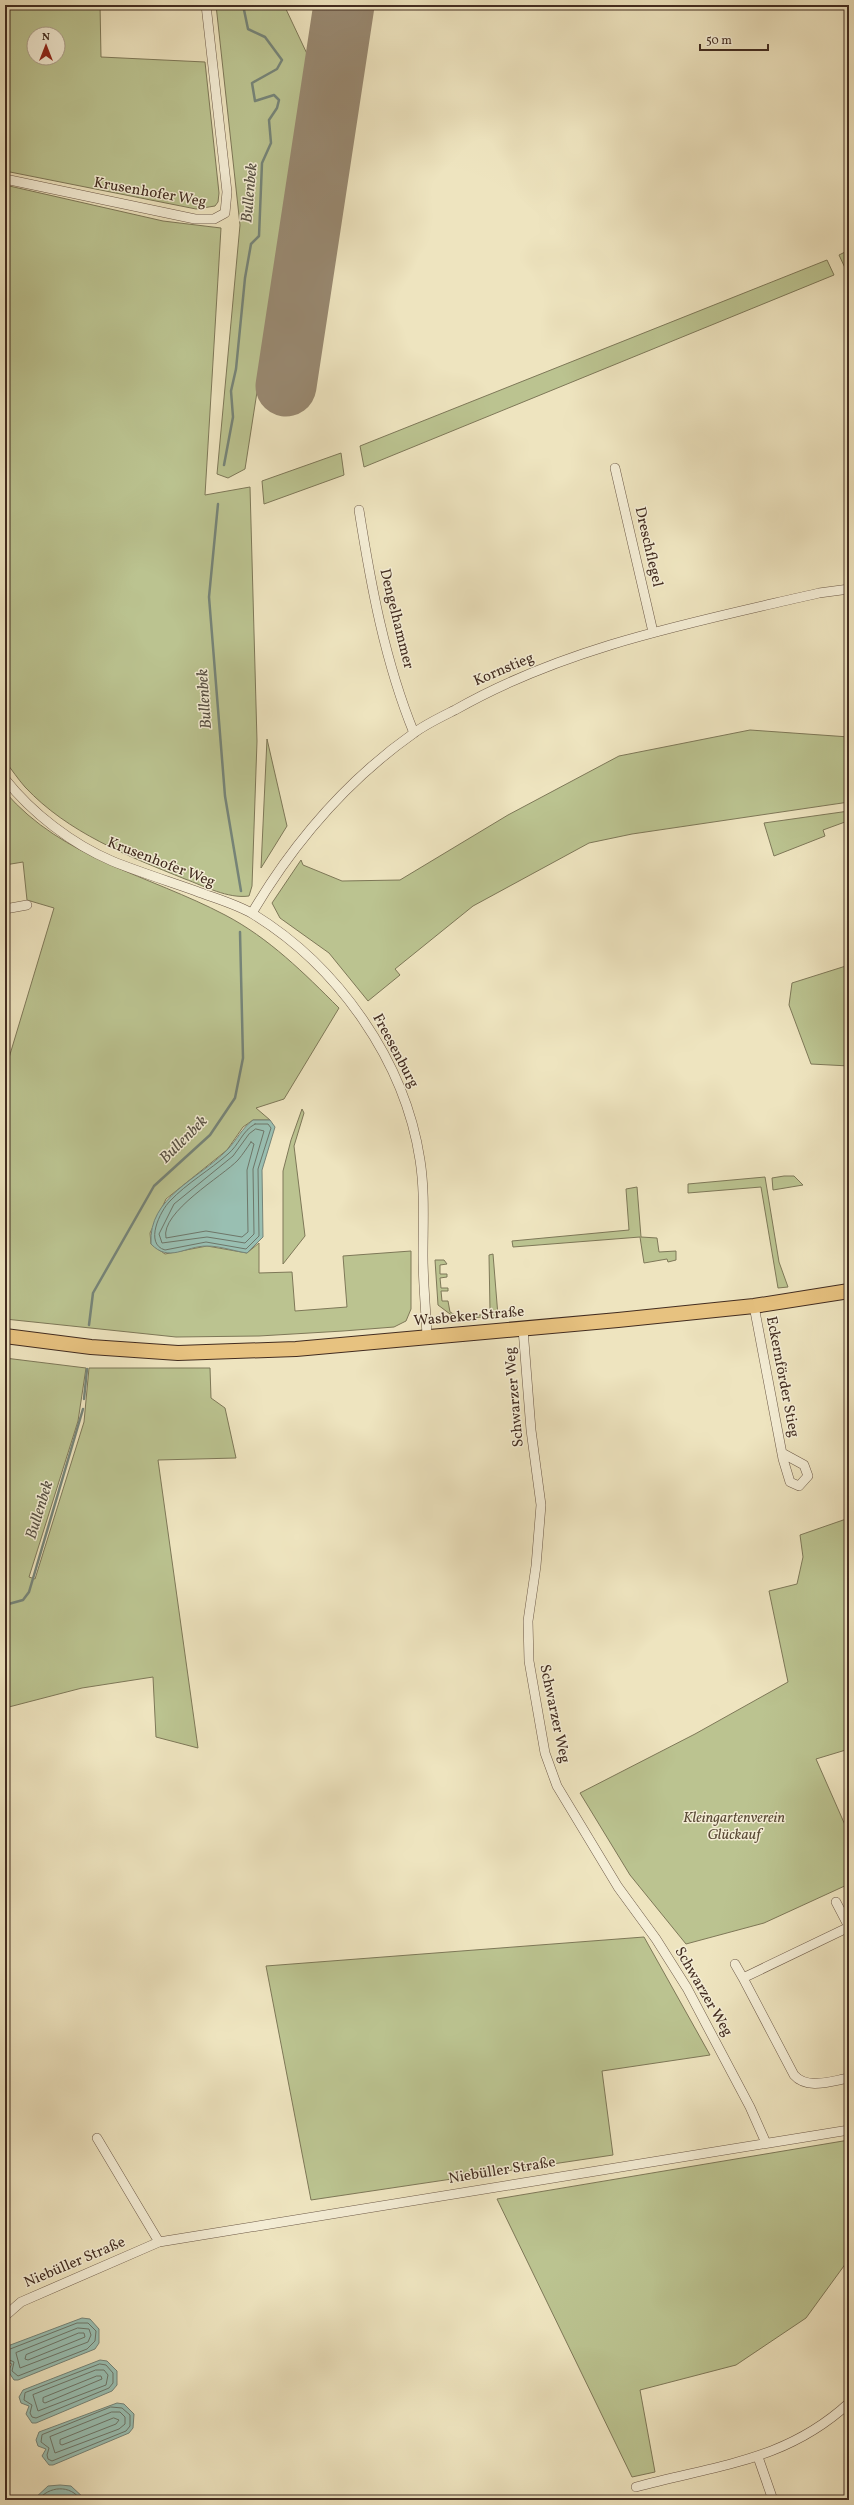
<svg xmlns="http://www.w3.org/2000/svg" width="854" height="2505" font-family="Vollkorn,serif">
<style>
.green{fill:#bbc390;stroke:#7e7858;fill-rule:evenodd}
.water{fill:#99bfb2;stroke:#768478}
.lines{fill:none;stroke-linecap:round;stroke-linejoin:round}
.shore{stroke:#6e7669;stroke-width:1}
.stream{stroke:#768478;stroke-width:2.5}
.runway{stroke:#988870;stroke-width:61}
.minor-casing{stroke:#6d5a48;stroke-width:10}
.primary-casing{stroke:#422c20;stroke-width:16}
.minor{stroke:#f4edd5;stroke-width:9}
.primary{stroke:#e7c280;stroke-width:14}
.labels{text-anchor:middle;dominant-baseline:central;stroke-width:3;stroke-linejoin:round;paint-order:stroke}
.street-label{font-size:15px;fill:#422c20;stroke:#f4edd5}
.park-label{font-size:15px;font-style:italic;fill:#5a4a36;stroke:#f4edd5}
.water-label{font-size:16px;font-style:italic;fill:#585144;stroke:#f4edd5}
</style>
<rect width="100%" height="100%" fill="#eee4bf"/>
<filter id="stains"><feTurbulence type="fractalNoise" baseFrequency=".005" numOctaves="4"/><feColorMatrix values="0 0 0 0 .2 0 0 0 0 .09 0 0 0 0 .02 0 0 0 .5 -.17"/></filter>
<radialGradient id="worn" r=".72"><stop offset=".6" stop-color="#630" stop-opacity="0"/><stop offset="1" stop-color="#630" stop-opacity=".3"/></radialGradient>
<!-- green -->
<path class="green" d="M5,5H100L101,57L205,62L219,193L218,202L215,206L196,209L5,171ZM34,34H58V58H34Z
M216,5H284L309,58L245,469L228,478L217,474L240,225Z
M5,185L163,221L221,228L205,495L250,487L257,741L252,886L249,896C228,899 204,886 185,879C128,856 68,833 25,787C18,779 12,770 5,761Z
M849,250V269L846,270L839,255Z
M827,260L834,275L364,467L360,446Z
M341,453L344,475L264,504L262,481Z
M750,730L849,737V802L632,834L589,843L473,906L395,969L400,975L368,1001L329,953L280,918L272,903L301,860L303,865L342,881L400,880L508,815L619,756Z
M267,739L287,826L261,868Z
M5,792C63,859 149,875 225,915C269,938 304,973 339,1008L284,1099L256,1108L270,1120H253L243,1127L227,1150L166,1199L150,1233L151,1244L165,1254L207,1246L247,1253L259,1243V1273L292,1272L295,1311L347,1307L343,1256L411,1251V1309L406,1321L394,1327L343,1331L259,1336L176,1337L5,1319V1071L54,908L27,900L23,862L5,865Z
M849,811V828H847L845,822L823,830L825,836L774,856L764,823Z
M849,965V1066L811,1064L789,1005L792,983Z
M302,1109L304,1113L294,1146L305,1236L283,1264V1171L291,1140Z
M784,1176H794L803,1185L773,1190L772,1178Z
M765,1177L779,1262L788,1287L778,1288L761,1187L688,1193V1184Z
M637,1187L641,1237L657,1238L659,1252L676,1251V1260L668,1262L667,1259L644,1263L640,1237L513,1247L512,1241L629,1230L626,1189Z
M493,1254L498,1316L468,1318V1315H485L490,1310L489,1255Z
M435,1260H444L447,1264L440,1265V1274H447V1277L440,1278L441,1288H448V1291H441L442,1301H448L450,1312L457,1316L466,1315V1318L454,1317L438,1305Z
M5,1358L86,1368L78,1421L29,1577L35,1579L84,1422L89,1368H210L211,1398L225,1408L236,1458L158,1460L198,1748L156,1737L153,1677L82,1688L5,1708Z
M849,1518V1749L816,1759L849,1834V1884L764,1923L686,1944L630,1875L580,1793L695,1734L788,1682L769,1591L797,1584L803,1557L800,1535Z
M644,1937L710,2055L602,2071L613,2155L311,2200L266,1966Z
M849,2140V2259L806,2318L736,2365L640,2390L655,2472L632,2477L497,2199Z"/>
<!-- water -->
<path class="water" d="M253,1120H270L275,1127L262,1170L263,1237L247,1253C234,1251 220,1246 207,1246C185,1246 169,1263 151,1244C148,1197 199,1179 227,1150C237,1140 241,1129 253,1120Z
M82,2318L90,2319L99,2329V2343L95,2349L18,2380H14L8,2371L12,2364L5,2361V2347Z
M100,2360L107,2361L117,2371V2385L112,2391L36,2423H32L26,2414L29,2406L21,2403L19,2397L23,2390Z
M117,2403L124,2404L134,2414L133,2428L129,2433L53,2465H49L42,2456L46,2449L38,2446L36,2440L39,2432Z
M60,2485L71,2486L86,2500H33L48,2486Z"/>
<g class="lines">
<!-- shore -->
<path class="shore" d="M255,1124H268L271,1128L258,1169L259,1236L246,1249L206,1242L165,1250C144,1244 160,1211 170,1201C187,1183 210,1170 228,1154C239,1145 242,1131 255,1124Z
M256,1129L264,1131L253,1169L254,1234L245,1243L207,1237L162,1243L159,1234L174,1204L233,1156L249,1134Z
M251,1142L254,1144L247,1170L248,1232L242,1237L206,1231L166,1238C160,1212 223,1176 238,1160C243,1154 247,1148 251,1142Z
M78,2328L89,2329L91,2335L88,2342L20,2368L16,2353Z
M79,2333H84L85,2337L28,2360L25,2359L26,2355Z
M5,2351L77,2323H88L96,2331L95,2341L87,2349L18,2376L12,2371L14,2362L5,2358
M100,2364L106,2365L113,2373V2383L109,2388L36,2418L32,2417L30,2413L32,2405L24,2400L25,2393Z
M96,2370H104L108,2375L106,2385L38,2411L33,2395Z
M97,2376H101L102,2379L45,2403L43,2402V2398Z
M111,2407L122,2408L130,2415V2426L126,2431L52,2461L48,2459L47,2455L49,2448L41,2442L42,2435Z
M112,2412H120L125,2417V2424L119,2429L55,2453L50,2437Z
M114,2418L119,2420L116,2424L62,2445L60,2444V2440Z
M38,2500C49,2486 70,2484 81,2500"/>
<!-- stream -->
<path class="stream" d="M224,465L233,417L231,391L236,369L245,278L251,244L259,236L262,163L271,143L269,120L277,108L279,100L274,95L255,101L252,83L277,69L282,60L265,37L248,29L243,5
M218,504L209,597L225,796L241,891
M89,1325L93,1293L154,1186L210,1135L235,1098L243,1058L240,932
M84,1399L87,1369
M5,1605L23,1600L29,1592L83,1409"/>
<!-- runway -->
<path class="runway" d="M286,386L344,5"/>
<!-- minor casing -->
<g class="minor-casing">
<path id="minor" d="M5,179L195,219H214L225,213L227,192L206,5
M615,468L653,632
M359,510C371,586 385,662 414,733
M5,779C32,813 72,844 112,861C139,872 168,881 196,891C214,898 236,904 253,914C338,966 405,1061 420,1160C425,1192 423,1223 423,1256C423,1283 426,1310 427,1337
M5,909L27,905
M252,913C294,842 346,781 414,733C426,724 441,717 455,710C567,646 695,622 819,593L849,589
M754,1306L783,1459L790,1482L799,1486L808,1476L804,1465L782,1453
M523,1329L531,1430L541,1505L536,1566L528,1621L529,1661L545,1753L557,1786L618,1887L656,1939L687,1988L750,2107L766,2143
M836,1902L849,1927L743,1978L794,2075C807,2090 831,2081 849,2078
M735,1964L743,1978
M97,2138L159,2242
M5,2316L21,2302L159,2242L849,2130
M758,2457L773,2500
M636,2487C715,2465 785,2462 849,2403"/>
</g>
<!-- primary casing -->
<g class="primary-casing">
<path id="primary" d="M5,1336L91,1347L178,1353L296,1349L618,1320L754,1306L849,1291"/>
</g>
<!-- minor -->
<use href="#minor" class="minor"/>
<!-- primary -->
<use href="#primary" class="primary"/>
</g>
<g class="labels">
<!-- street labels -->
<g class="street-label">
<text transform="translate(150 193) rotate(10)">Krusenhofer Weg</text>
<text transform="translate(648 547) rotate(77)">Dreschflegel</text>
<text transform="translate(396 619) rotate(76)">Dengelhammer</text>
<text transform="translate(504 670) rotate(-23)">Kornstieg</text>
<text transform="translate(161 863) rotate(21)">Krusenhofer Weg</text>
<text transform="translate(395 1051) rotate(62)">Freesenburg</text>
<text transform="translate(469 1317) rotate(-5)">Wasbeker Straße</text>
<text transform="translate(782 1377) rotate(79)">Eckernförder Stieg</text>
<text transform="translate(515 1397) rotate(-95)">Schwarzer Weg</text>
<text transform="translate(554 1714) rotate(78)">Schwarzer Weg</text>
<text transform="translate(703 1992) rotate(60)">Schwarzer Weg</text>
<text transform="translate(502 2171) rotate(-9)">Niebüller Straße</text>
<text transform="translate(75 2263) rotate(-23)">Niebüller Straße</text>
</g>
<!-- park labels -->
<g class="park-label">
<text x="734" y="1818">Kleingartenverein<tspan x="734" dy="17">Glückauf</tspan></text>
</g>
<!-- water labels -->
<g class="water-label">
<text transform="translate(250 193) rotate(-85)">Bullenbek</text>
<text transform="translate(205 699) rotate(-94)">Bullenbek</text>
<text transform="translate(184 1140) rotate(-45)">Bullenbek</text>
<text transform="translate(40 1510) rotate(-73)">Bullenbek</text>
</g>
</g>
<!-- margin -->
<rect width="854" height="2505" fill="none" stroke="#eee4bf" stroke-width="20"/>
<rect x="6" y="6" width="842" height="2493" fill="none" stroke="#422c20" stroke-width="2"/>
<rect x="10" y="10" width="834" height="2485" fill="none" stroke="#422c20"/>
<!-- north arrow -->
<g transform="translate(46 46)"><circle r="19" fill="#f4edd5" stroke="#ada08d"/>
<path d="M0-3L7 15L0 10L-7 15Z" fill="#8f2418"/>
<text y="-6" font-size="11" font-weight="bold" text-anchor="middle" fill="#422c20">N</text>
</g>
<!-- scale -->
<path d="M700 44v6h68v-6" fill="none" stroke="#422c20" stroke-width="2"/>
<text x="706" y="44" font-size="12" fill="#422c20" stroke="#f4edd5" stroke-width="3" paint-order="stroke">50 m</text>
<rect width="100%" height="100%" filter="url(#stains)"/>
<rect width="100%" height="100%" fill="url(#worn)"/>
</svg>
